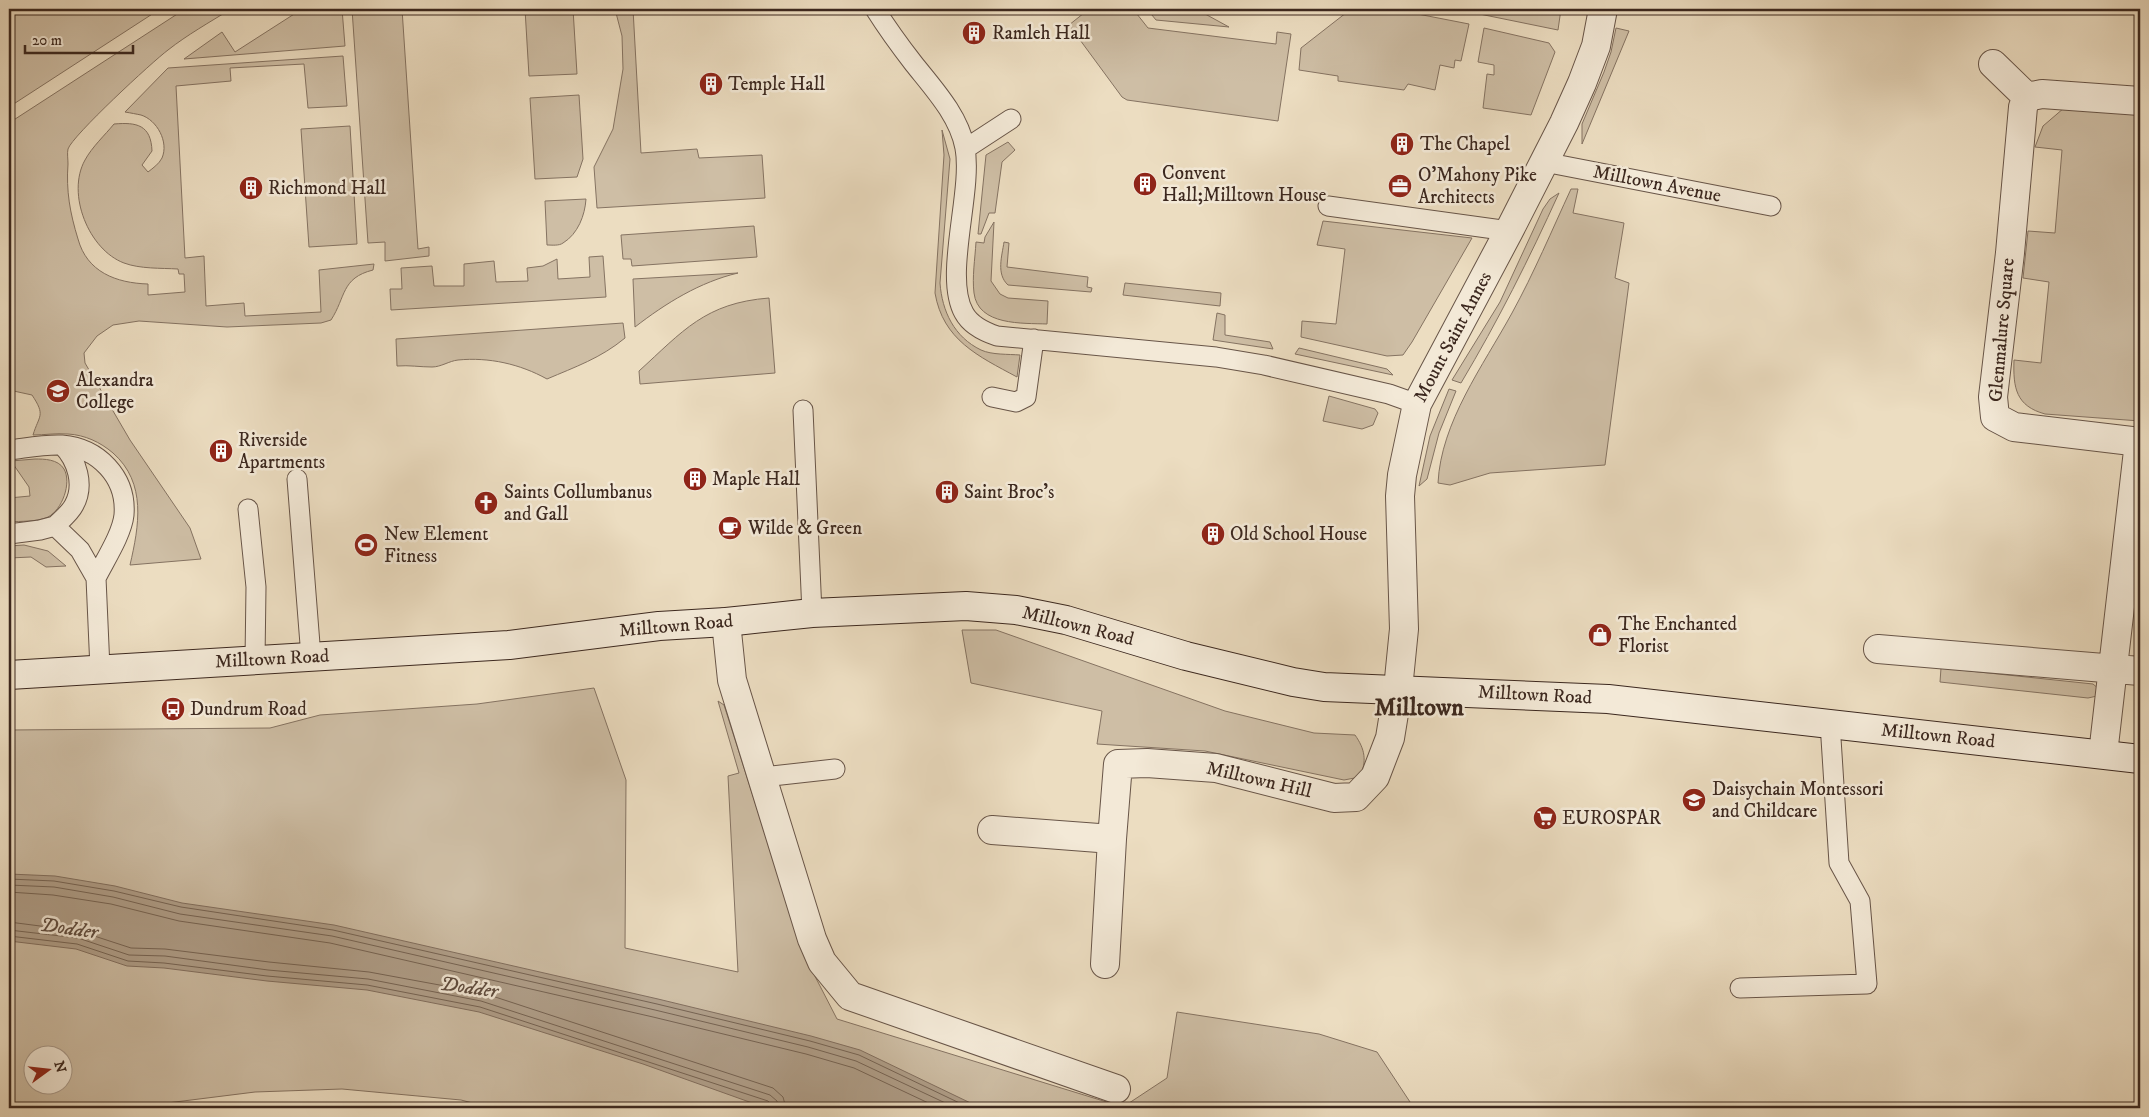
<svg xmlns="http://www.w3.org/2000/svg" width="2149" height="1117" font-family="'IM FELL DW Pica',serif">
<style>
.green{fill:#cebea5;stroke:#857362;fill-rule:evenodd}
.water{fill:#b09f8a;stroke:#826f5f}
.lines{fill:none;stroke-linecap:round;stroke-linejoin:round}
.shore{stroke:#766454;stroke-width:1}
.lane-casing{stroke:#685548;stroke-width:21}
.street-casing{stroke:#685548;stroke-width:30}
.secondary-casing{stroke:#3c281f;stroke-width:30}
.lane{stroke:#f3e9d7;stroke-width:19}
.street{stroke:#f3e9d7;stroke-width:28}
.secondary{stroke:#f3e9d7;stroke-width:28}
.labels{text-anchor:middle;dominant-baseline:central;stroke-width:5;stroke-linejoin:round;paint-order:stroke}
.poi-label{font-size:19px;fill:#3c281f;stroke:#f3e9d7;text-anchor:start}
.street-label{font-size:19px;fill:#3c281f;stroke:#f3e9d7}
.water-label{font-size:20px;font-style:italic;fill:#5f4c3f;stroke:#f3e9d7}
.district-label{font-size:24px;font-weight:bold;fill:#3c281f;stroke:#f3e9d7}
</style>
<rect width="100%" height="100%" fill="#ecddc1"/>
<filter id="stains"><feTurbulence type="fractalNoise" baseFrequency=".004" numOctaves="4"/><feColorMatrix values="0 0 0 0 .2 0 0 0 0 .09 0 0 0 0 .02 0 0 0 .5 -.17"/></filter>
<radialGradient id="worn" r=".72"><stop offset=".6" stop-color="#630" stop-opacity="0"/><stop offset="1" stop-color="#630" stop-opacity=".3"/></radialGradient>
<!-- green -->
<path class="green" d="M9,9H160L9,107Z
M185,9H231C210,22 187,35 168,50C152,62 72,136 68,149C67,153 68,159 68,164C66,191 70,213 78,239C87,272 116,283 148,284V295L185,292L184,274H179L178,269C161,268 140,269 124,263C89,250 66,194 85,160C92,147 105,135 114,124C137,122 151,125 152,151L142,165L148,172C153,168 159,164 162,158C169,142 157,120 141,115C136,114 131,113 125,112L168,68L343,56L347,106L308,108L304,64L230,68L231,81L176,86L185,258L204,256L206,306L244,303L245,316L321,312L319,270L374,264L373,270C341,278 346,297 331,320L321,323L227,327L139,321L113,325L97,336L84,353L85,363L130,440L190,528L201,559L130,565C139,526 147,483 113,453C100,442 85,435 68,434C56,433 44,435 33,435C39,415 46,416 32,395L9,390V123Z
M302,9H342L345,46L184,59L222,32L235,52Z
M352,9H402L418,249L429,247V256L385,261V242L368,243Z
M525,9H573L577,74L529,76Z
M615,9H633L641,153L697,149L699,158L762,155L765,198L597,208L594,167L613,129L623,69L622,36Z
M1089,9H1133L1148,28L1276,44L1277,32L1291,34L1278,121L1127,100L1122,97L1069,25Z
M1147,9H1196L1229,27L1156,20Z
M1351,9H1392L1469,24L1461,61L1455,60L1454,68L1440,65L1435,90L1408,84L1404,90L1338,81V76L1299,70L1301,48Z
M1455,9H1561L1558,30Z
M1484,28L1549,43L1555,52L1531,115L1483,108L1487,74L1494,75V65L1478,62Z
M1616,28L1629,31L1582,144V124L1604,72L1611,52Z
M579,95L583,159L577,177L535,179L530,98Z
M2064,108L2140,113V421L2045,414C2016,406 2013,388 2014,360L2041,363L2049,282L2023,278L2028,231L2055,233L2062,150L2035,147L2043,126Z
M350,126L357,244L309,247L301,129Z
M942,130L950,159L940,283C942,311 954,337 981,350C992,355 1008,354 1020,355L1017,377C978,356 943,340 935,293L944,155Z
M1008,142L1015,150L1002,162L995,213H989L981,234H978L986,155Z
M1571,189H1578L1573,213L1624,223L1615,278L1629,283L1605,465L1490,473L1450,485L1438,483C1441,422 1483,366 1512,313C1534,273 1552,230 1571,189Z
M1559,193C1529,259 1498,321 1461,383L1452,380L1500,302L1543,209L1550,199Z
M586,199C585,215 578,234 563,243C559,246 552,245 547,245L545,201Z
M1323,221L1472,238L1412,342L1403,355L1387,356L1301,337L1302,321L1336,324L1345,249L1317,245Z
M994,222L991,281L1000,294L1008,298L1048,301L1047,324C1023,323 978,326 974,293C972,277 975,259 976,242L984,243L985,237Z
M754,226L757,257L632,266L631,259H623L621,235Z
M1004,242L1009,243L1007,267L1088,277L1087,287L1092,288L1091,292L1008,285C996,274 1002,256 1004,242Z
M603,256L606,297L391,310L390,289H402L401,268L432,266L434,286H464V264L494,261L496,282L528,281L527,268L543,266L557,259L558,279L590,277L589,257Z
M738,273C700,282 666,303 635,327L633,279Z
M1125,283L1221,293L1220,306L1123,295Z
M769,298L775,373L640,384L639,371C683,331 705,303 769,298Z
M1217,313L1225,315V335L1270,342L1273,349L1213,340Z
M623,323L625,338C601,358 575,367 547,379C520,364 489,357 458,360C449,361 441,367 432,367C420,367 409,365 397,366L396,339Z
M1299,348L1387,369L1393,375L1295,354Z
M1449,389L1456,391L1439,433L1427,479L1419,486L1430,436Z
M1329,396L1375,409L1378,413L1373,425L1362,429L1323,421Z
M35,459C44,459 58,459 64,469C72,483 62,510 48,517C37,522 21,521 9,522V498L30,496L29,487L11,461Z
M24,545L48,551L66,566L46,567L31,557L9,558V546Z
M962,630H996L1225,711L1314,733L1355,735C1365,749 1367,761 1360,777L1344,780L1205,751L1097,744L1102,711L971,683Z
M1941,668L2093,684L2099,689L2097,696L2088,698L1940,682Z
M594,688L626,780L625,948L738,972L728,776L739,773L718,701L724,705L803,953L837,1019L1123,1107L1167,1078L1177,1012L1319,1034L1377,1052L1414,1108H492L461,1100L342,1089L255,1092L127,1108H9V730L270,728L320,715L477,704ZM32,1054H62V1084H32Z"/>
<!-- water -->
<path class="water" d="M9,874L55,876L115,886L182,903L334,925L658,999L811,1036L860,1050L981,1108H778L755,1104L643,1064L479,1012L367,990L267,981L164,968L127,966L76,949L9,941Z"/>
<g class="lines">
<!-- shore -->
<path class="shore" d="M9,879L54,881L114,891L181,907L333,930L657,1004L810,1041L859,1055L970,1108
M9,885L54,887L113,897L180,914L332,936L655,1010L808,1047L856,1061L956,1108
M9,892L53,895L111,904L179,921L330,943L653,1017L806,1054L854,1068L939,1108
M9,922L79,931L131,948L165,949L269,962L369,972L483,993L773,1088L783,1097L786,1108
M9,930L78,938L129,955L165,956L268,970L368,979L481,1001L770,1095L777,1101L778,1108
M9,936L77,944L128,961L164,963L267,976L367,985L480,1007L768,1101L771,1104L772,1108"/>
<!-- lane casing -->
<g class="lane-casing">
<path id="lane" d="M875,9C887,28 900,46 914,64C934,89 959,116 965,148C973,192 943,276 964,313C971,326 985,332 997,336L1216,357L1264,365L1389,394L1417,404
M965,149L1011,119
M1544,162L1771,206
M1328,206L1509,231
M992,397L1016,402L1026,397L1034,339
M803,410L812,613
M9,450C26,448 45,444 62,445C98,448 127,477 124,515C122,534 105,560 96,578
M297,479L311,657
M248,509L256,587L255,660
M55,526C61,520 70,513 74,505C85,485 77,460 62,445
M9,534L40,530L55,526L80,550L96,578L100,669
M763,777L835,769
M1740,988L1867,984L1860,901L1839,863L1830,723"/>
</g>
<!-- street casing -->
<g class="street-casing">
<path id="street" d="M1993,64L2027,97L2042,94L2140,101
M2027,97L2023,107L2010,253L1993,397L1995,417L2014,427L2140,442
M726,622L732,680L812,939L822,962L850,996L1116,1089
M1878,649L2140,671
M2103,754L2139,442
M992,830L1112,839
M1105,964L1112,839L1118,764L1147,763L1216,768L1334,798L1356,797L1375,777L1390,738L1398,689L1404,629L1400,496L1402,475L1417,404L1509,231L1564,123L1582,83L1596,46L1603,9"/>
</g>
<!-- secondary casing -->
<g class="secondary-casing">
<path id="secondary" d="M9,675L509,645L659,626L726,622L812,613L966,606L1016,610L1066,620L1186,656L1293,682L1324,687L1608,699L2140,759"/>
</g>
<!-- lane -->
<use href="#lane" class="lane"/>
<!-- street -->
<use href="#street" class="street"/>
<!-- secondary -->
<use href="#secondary" class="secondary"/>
</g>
<!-- icons -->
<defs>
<g id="building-disc" transform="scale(1.25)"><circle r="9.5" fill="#8f2418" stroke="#f3e9d7"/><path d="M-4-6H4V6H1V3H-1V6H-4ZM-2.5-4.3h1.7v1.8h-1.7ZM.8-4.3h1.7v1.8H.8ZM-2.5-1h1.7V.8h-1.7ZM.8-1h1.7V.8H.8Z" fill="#fff"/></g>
<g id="office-disc" transform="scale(1.25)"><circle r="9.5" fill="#8f2418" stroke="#f3e9d7"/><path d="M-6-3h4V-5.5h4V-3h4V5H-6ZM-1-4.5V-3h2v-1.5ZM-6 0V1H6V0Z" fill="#fff"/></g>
<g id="school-disc" transform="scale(1.25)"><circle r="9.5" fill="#8f2418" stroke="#f3e9d7"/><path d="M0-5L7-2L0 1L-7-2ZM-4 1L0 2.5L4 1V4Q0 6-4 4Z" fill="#fff"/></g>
<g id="church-disc" transform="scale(1.25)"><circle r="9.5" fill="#8f2418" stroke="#f3e9d7"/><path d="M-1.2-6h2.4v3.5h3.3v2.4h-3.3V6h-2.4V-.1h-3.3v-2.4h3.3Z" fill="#fff"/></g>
<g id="cafe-disc" transform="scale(1.25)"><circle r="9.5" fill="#8f2418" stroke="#f3e9d7"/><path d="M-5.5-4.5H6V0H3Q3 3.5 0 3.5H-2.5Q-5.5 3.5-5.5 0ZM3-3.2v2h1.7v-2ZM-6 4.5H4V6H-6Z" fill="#fff"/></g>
<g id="stadium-disc" transform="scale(1.25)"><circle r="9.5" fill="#8f2418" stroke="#f3e9d7"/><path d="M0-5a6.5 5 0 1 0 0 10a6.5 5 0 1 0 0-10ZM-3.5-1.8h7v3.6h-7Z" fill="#fff"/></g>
<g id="shop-disc" transform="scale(1.25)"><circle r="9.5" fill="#8f2418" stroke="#f3e9d7"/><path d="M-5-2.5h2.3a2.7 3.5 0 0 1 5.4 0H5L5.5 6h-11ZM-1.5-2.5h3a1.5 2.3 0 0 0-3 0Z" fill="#fff"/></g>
<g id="bus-disc" transform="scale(1.25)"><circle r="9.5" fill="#8f2418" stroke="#f3e9d7"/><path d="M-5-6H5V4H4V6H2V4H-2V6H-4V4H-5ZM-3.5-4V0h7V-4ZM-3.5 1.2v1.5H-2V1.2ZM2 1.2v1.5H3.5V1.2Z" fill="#fff"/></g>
<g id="supermarket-disc" transform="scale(1.25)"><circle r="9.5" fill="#8f2418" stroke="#f3e9d7"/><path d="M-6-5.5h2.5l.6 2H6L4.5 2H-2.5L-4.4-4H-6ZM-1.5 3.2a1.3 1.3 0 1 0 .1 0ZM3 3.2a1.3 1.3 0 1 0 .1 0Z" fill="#fff"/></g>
</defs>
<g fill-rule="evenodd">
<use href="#building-disc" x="974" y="33"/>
<use href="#building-disc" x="711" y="84"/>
<use href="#building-disc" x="1402" y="144"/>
<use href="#building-disc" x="1145" y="184"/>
<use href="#office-disc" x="1400" y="186"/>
<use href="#building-disc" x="251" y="188"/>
<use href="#school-disc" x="58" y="391"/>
<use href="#building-disc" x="221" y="451"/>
<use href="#building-disc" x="695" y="479"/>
<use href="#building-disc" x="947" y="492"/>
<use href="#church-disc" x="486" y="503"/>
<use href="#cafe-disc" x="730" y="528"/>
<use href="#building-disc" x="1213" y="534"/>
<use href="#stadium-disc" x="366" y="545"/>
<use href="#shop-disc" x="1600" y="635"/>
<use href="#bus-disc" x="173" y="709"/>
<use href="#school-disc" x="1694" y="800"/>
<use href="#supermarket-disc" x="1545" y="818"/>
</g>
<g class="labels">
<!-- poi labels -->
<g class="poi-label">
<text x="992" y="33">Ramleh Hall</text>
<text x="728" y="84">Temple Hall</text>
<text x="1420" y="144">The Chapel</text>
<text x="1162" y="173">Convent<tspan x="1162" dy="22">Hall;Milltown House</tspan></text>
<text x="1418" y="175">O'Mahony Pike<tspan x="1418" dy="22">Architects</tspan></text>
<text x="268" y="188">Richmond Hall</text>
<text x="76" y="380">Alexandra<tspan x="76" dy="22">College</tspan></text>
<text x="238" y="440">Riverside<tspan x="238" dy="22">Apartments</tspan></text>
<text x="712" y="479">Maple Hall</text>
<text x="504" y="492">Saints Collumbanus<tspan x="504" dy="22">and Gall</tspan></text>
<text x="964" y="492">Saint Broc's</text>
<text x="748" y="528">Wilde &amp; Green</text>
<text x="384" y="534">New Element<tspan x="384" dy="22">Fitness</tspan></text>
<text x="1230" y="534">Old School House</text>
<text x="1618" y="624">The Enchanted<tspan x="1618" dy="22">Florist</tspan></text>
<text x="190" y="709">Dundrum Road</text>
<text x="1712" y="789">Daisychain Montessori<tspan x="1712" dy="22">and Childcare</tspan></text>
<text x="1562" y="818">EUROSPAR</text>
</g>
<!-- street labels -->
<g class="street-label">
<text transform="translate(1657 184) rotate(11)">Milltown Avenue</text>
<text transform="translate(2002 330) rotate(-85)">Glenmalure Square</text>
<text transform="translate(1453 337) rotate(-62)">Mount Saint Annes</text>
<text transform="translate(676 626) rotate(-5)">Milltown Road</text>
<text transform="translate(1078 626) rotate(14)">Milltown Road</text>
<text transform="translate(272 659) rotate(-3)">Milltown Road</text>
<text transform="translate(1535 695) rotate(3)">Milltown Road</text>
<text transform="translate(1938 736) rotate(6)">Milltown Road</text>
<text transform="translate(1259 780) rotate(13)">Milltown Hill</text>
</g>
<!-- water labels -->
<g class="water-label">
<text transform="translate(69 929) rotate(8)">Dodder</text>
<text transform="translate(469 988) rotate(8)">Dodder</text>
</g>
<!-- district labels -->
<g class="district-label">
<text x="1419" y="708">Milltown</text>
</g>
</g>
<!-- margin -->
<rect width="2149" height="1117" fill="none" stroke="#ecddc1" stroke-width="30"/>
<rect x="10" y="10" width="2129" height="1097" fill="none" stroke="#3c281f" stroke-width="2.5"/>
<rect x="15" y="15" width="2119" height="1087" fill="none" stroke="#3c281f"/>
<!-- north arrow -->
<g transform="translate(48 1070) rotate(75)"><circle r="24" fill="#f3e9d7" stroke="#aa9c8d"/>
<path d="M0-4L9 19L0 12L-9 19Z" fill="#8f2418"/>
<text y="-8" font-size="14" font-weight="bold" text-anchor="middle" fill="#3c281f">N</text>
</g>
<!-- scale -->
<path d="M25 45v8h108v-8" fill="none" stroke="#3c281f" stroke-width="2.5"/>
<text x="32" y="45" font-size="15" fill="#3c281f" stroke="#f3e9d7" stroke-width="4" paint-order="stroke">20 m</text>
<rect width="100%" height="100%" filter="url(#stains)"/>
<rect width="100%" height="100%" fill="url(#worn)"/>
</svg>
